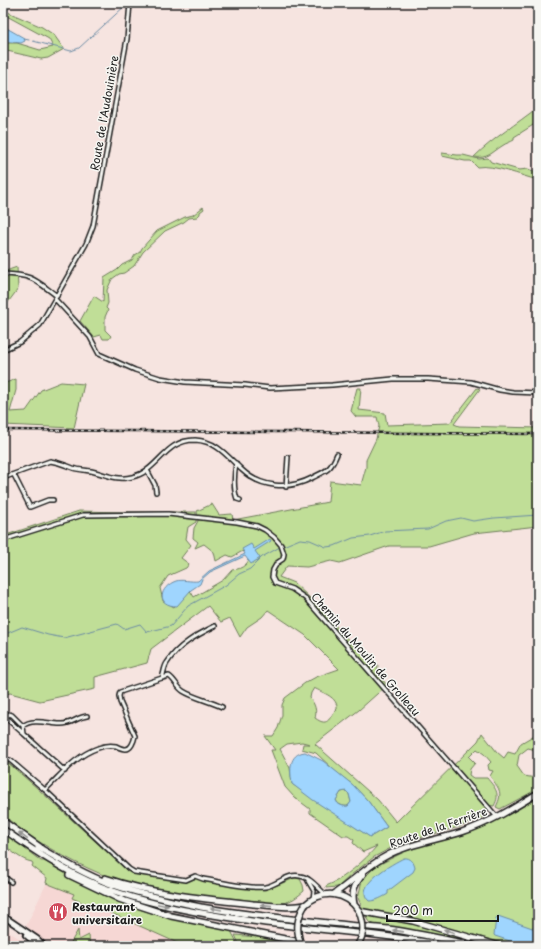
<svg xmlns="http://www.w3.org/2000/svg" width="541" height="949" font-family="'Playpen Sans',sans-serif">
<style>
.built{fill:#f6d7d4}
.green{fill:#c0de97;stroke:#6e7d5a;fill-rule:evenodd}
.water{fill:#9fd5fe;stroke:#6b8ba4;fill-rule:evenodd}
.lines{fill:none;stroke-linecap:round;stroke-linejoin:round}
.stream{stroke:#6b8ba4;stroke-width:1}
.minor-casing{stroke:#1c1c1c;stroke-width:6}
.secondary-casing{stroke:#1c1c1c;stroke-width:8}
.primary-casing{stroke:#1c1c1c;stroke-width:8}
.trunk-casing{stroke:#1c1c1c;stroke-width:8}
.minor{stroke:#f6f6f2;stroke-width:3}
.secondary{stroke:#f6f6f2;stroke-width:4.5}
.primary{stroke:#f6f6f2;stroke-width:5}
.trunk{stroke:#f6f6f2;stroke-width:5}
.rail-casing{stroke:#1c1c1c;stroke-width:2.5}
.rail{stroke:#f6f6f2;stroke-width:1;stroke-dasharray:3;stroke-linecap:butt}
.primary-bridge-casing{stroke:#1c1c1c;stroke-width:8;stroke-linecap:butt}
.primary-bridge{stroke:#f6f6f2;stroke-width:5}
.oneway{fill:#949492}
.labels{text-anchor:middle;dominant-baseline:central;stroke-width:3;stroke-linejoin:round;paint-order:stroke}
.street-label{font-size:11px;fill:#1c1c1c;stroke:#f6f6f2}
.poi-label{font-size:11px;font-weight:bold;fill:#1c1c1c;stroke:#f6f6f2;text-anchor:start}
</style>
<rect width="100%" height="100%" fill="#f6e4e0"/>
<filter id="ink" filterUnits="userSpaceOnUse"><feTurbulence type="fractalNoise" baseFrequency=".025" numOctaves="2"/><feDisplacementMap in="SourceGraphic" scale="8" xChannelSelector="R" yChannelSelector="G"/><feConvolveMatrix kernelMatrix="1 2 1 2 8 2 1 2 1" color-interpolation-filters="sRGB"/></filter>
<g filter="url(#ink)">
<!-- built -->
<path class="built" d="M50,876L227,946H48L26,926Z
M3,927L29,946H3Z"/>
<!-- green -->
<path class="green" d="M3,10L42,27L54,35L64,49L48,58L41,59L3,50V43H17L40,50L53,47L49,39L3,14Z
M538,107V122L514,137V140C511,142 506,143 502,146C491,153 488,159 474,157C493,138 517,124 538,107Z
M442,153L457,155H463L479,159L488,158L491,162L519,170L528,169L538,173V180C521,176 494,164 477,167L471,161H465L442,156Z
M203,207L204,209L200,212V214L197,217L189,218L184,222L165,231L143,252L134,266L124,273L119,274L112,279L107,290L108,303L106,308L108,310L105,317V330L111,336L109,339H103L101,335L94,337L80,321L94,296L103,302L104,278L117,270L122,265L132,260L135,255L140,252L142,248L157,231L185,217L193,215Z
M17,267L18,289L3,309V272Z
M16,379V390L10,412L26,411L41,390L61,382L84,384L74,428L3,425V384Z
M357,388H361L359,410L385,413L387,425L450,423L477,388L480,389L454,424L459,426L538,428V526L474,533L429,546H389L340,563L331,561L307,567L287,566L279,577L294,583L312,600L355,647L378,665L377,673L387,685L359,710L315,744L378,800L396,822L478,741L482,733L497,752L504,758L508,752L515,754L521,743L538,733V747L536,750L528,748L519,755L517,766L524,776L536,778L538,777V790L532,792L500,809L496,807C504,791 498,788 490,776L493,771L489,770L488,765L491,762L484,754L477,749L469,757L475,763L470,769L469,775L473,778H487C495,788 501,793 494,806L486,805L487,816L459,827L419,838L389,849L374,857L351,875L338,887L326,888V886C343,880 365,860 377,846L363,852L353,843L354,840L348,836H343L310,813V809L294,797L285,787L271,750H275L265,736H273L278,728L282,715V705L285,698L305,683L316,677L339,669L305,635L268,610L262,617L247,627L240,637L230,618L221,622L208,606L151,649L147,663L95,677V689L40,701L10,693L3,695V536L79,511L124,512H196V522L188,527L186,539L191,545L181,558L189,564L186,568L168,576L160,588L163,601L174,607L184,596L188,589L191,592L194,597L223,580L232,570C244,569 248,563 253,553L251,549L241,552L232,557L227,555L216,561L214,552L204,544L195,548L198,542L193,538L194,528L198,521L197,511L212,504L219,515L232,514L233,520L328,502L330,481L361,485L366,467V460L376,439L379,426L377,417H356L351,411ZM314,688C323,693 338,697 337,709C329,715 330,729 315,718C317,711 315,704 310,698L311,693ZM302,742L310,744H303L302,749L316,753L336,772L353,785L368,801L387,827L370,837L292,784L290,768L280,749L287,744Z
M6,761L37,788L130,873L188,881L195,878L206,882L265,890L295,878L300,879L303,885L304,891C297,897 292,901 283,903C273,905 260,901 250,900C204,896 144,892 101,874C66,859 32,840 3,815V763Z
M346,791L349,794L351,802L348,806C344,807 338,805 336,800L341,792Z
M534,800L535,859H538V946H429L395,936L368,921L358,898L362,880L376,866L412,848L464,835Z
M3,832L41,861H44C74,879 104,896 136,908C167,919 200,925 231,931L239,946H184L102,909L101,911L72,898L74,894L46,883L47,878L32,866L33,864L32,862C21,860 11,851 3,844Z
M78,930L79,940L89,935L90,946H71L70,944Z
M235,935L279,939L292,946H240Z"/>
<!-- water -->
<path class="water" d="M3,26L24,38L25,41L21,43L3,41Z
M270,539L271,541L255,551L260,558L251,564L245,556L210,572L202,579L200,584L191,590L177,606C156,606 159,587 176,581C182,579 191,582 198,581L209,571L245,554L242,549L251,544L254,549Z
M305,752L323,761L353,785L368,801L387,827L370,837L313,800L292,784C290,771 288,754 305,752ZM346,791L349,794L351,802L348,806C344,807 337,805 336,800L341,792Z
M404,858C411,857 414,863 415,868L413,872L388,891V894C383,897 376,901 369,901C352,886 393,863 404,858Z
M498,916L538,930L537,946H525L495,936L494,935L496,918Z"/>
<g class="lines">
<!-- stream -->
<path class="stream" d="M24,39L29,40
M33,41L71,51L79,48L127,4
M283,546L300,539L310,540L326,547L334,546L353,538L370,536L385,531L428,529L446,521L461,518L473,521L494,518L538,515
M3,635L22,627L48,635L64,638L117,624L124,629L140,624L147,632L171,626L188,606L226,585L239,574L250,569L262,557L280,547"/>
<!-- minor casing -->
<g class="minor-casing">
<path id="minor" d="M3,274C33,275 34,279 57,296
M55,299L90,337L99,354L135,370L160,378L185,382L245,385L270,388L332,385L393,379H428L471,382L500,390L513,392L538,393
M3,350L20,342L40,325L86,244L93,226L127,39L130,3
M236,463C234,475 233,488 237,499L240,500
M147,470L155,485L156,492
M14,475L30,507L48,500H53
M3,478L50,461C58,462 65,465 73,468C79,470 85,470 91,471C105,474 117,481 132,477C159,471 164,440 195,440C217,441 227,456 242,470C261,488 289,490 312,478C327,470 330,471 337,454
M286,487L288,457
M3,540L83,515L168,514L237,522L257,526L265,530L274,537L281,545L284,554L283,559L277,563L273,570L272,577L275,583L292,589L305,598L497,817
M162,678C164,673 164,667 167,663C178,645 197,635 215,626
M23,726L12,715L9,714L7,716V719L23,733
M3,760H10L45,790C62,774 75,756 98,748C103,746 110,745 116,746C118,747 122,749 125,749C131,750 134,741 135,736L120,702L119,696L120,692L162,678L169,676C175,680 177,687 183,691C194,698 210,701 222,707
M65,771L24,734L23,726C32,718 50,724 60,724C71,725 77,717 87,716
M45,790L129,869L134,872L186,880L195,876L203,879C221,882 248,889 265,887C277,885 288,873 300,876C310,877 318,888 325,894
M3,876L11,882
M308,881L314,891L313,899"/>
</g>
<!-- secondary casing -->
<g class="secondary-casing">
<path id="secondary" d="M3,916L37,939L44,946
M26,935L39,946"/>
</g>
<!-- primary casing -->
<g class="primary-casing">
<path id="primary" d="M334,894C352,882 368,865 388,855C411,843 438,840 462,832C489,823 514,808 538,793
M354,904C351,891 355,884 363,874
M305,905C322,889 346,891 359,911"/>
</g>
<!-- trunk casing -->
<g class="trunk-casing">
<path id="trunk" d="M3,821L40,847
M3,829C34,851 64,871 100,886C131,898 163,906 196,912C217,916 238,919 259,922C322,931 386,933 449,946
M38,847C62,861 86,875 113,885C142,895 172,901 201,907C263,918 325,922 388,929C418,933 447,940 477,946
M69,875L119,899L171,916L300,942
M105,878C152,894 204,899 253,904C270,905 289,909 305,905
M359,911L413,921L500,946"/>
</g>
<!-- minor -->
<use href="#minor" class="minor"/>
<!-- secondary -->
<use href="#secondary" class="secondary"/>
<!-- primary -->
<use href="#primary" class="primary"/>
<!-- trunk -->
<use href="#trunk" class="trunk"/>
<!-- rail casing -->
<g class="rail-casing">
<path id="rail" d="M3,430L538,434"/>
</g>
<!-- rail -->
<use href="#rail" class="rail"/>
<!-- primary-bridge casing -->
<g class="primary-bridge-casing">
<path id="primary-bridge" d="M300,942C296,928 297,918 305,905
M357,946C365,934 364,924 359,911"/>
</g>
<!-- primary-bridge -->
<use href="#primary-bridge" class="primary-bridge"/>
</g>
<!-- one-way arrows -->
<defs><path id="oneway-solid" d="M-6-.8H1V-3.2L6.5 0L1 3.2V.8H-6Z"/></defs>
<g class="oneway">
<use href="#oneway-solid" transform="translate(23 836) rotate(-144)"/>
<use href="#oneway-solid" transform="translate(163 905) rotate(12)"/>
<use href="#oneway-solid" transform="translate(266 905) rotate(-175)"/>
<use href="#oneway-solid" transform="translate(216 909) rotate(-170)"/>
<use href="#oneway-solid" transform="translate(398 931) rotate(-172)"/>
<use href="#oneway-solid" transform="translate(449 931) rotate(-162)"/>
</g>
</g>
<!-- icons -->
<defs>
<g id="restaurant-disc" transform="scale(1)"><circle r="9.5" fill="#d1495b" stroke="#f6f6f2"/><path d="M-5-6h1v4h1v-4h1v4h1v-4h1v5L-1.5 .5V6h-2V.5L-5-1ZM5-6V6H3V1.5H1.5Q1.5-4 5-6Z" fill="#fff"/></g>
</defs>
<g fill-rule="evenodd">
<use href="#restaurant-disc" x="58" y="912"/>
</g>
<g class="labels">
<!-- street labels -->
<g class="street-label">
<text transform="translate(104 113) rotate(-80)">Route de l'Audouinière</text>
<text transform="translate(366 654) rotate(49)">Chemin du Moulin de Grolleau</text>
<text transform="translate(438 827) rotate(-19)">Route de la Ferrière</text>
</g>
<!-- poi labels -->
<g class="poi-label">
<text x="72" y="906">Restaurant<tspan x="72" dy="13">universitaire</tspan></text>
</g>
</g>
<!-- margin -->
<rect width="541" height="949" fill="none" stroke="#f6f6f2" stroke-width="16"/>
<rect x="8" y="8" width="525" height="933" fill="none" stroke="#1c1c1c" stroke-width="1.5" filter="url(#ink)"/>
<!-- scale -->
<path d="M387 915v6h111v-6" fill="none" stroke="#1c1c1c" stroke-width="2"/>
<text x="393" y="915" font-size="12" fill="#1c1c1c" stroke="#f6f6f2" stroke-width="3" paint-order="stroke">200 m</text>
</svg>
